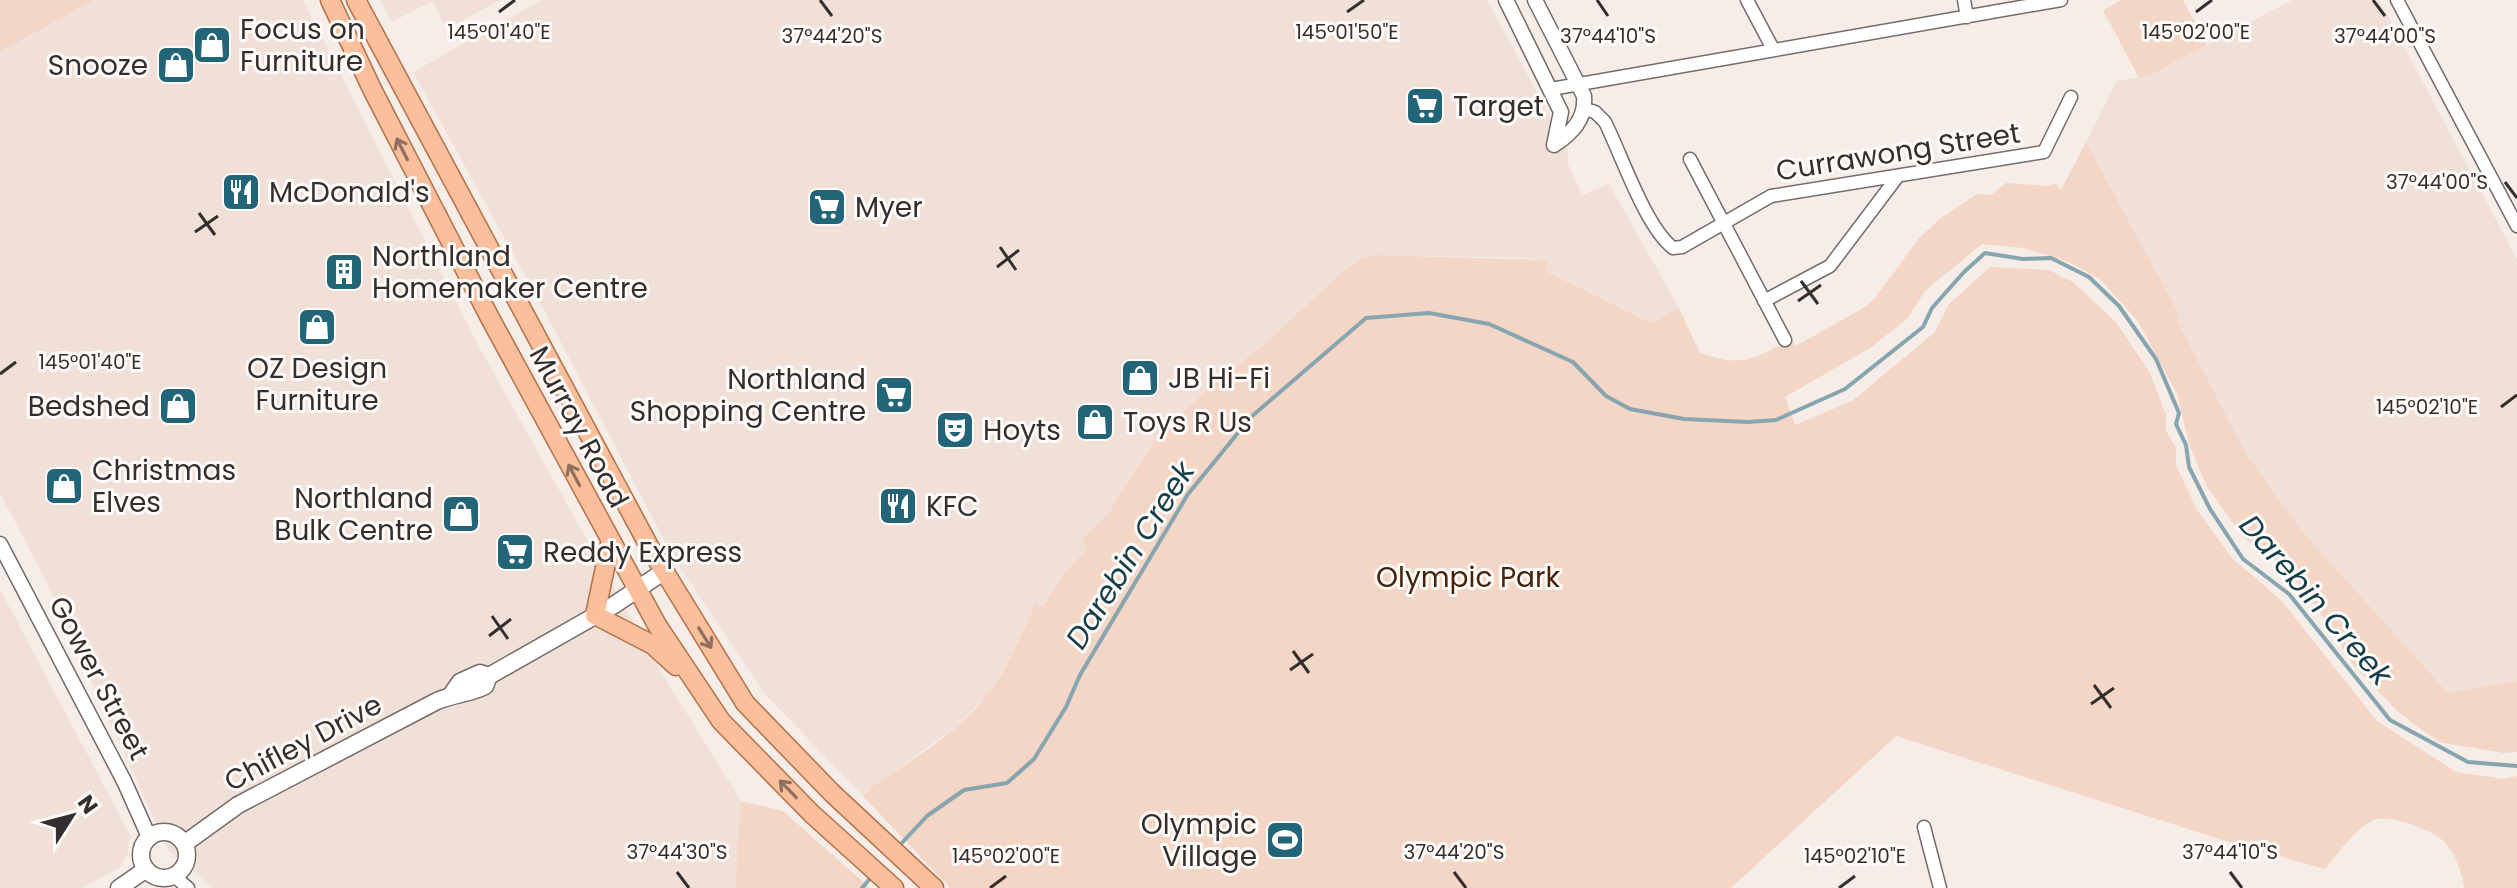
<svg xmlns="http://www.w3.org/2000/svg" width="2517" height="888" font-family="Poppins,sans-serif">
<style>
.built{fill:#f1e0d7}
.green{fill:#f3d6c5}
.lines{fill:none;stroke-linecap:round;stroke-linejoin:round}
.stream{stroke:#86a5af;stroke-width:4}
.minor-casing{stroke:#746c68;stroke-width:15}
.tertiary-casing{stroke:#746c68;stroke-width:17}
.secondary-casing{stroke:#746c68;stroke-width:19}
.primary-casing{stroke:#b47149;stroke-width:21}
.minor{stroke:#fff;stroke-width:12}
.tertiary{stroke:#fff;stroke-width:14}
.secondary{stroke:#fff;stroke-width:16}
.primary{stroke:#fbbf9b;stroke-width:18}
.oneway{stroke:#8d705f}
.ticks{fill:none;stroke:#332f2e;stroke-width:3}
.labels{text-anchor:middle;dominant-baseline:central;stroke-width:6;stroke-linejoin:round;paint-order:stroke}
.poi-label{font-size:28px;fill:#332f2e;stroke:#fffbf9;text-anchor:start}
.street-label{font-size:28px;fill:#332f2e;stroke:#fffbf9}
.park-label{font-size:28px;fill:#46220a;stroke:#fffbf9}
.water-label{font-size:30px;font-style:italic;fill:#143e49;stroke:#fffbf9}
.ticks-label{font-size:20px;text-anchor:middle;fill:#332f2e;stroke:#fffbf9;stroke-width:6;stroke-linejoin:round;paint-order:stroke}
</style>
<rect width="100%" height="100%" fill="#f6ede8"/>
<!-- built -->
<path class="built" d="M94,0H303L478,345L661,672L741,801L735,888H213L168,850L45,579L0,493V52Z
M380,0H500L447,29L432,1L392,22Z
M542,0H1487L1568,150V164L1582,195L1609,184L1679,308L1651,323L1545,271L1549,263L1530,258L1376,255L1355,262L1269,340L1206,390L1163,431L1106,517L1081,541L1087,546L1062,576L1042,607L1035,604L1011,656L988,694L957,726L868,790L863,796L764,693L673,557L542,306L413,72Z
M2292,0H2379L2517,259V685L2448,693L2302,531L2247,455L2175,318L2180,316L2086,142L2117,81L2150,75Z
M0,589L130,835L128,853L119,868L82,888H0Z"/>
<!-- green -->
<path class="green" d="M0,0H94L0,52Z
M2122,0H2183L2207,45L2150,75L2139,78L2103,10Z
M2086,142L2180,316L2176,319L2247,455L2302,531L2448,693L2517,681V752L2504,753L2439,742L2398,712L2354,666L2318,610L2286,569L2243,537L2207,487L2190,447L2177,394L2138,321L2100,279L2069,262L2023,248L1982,244L1925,291L1907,319L1870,348L1785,397L1795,425L1852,401L1935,332L1949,304L1990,267L2049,270L2073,282L2115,321L2149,371L2166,415V431L2176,448V465L2197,510L2232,558L2281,600L2377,721L2456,772L2504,779L2517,776V888H2464C2462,871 2454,849 2440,838C2428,829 2389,814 2374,820C2354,829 2339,853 2325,869L2229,842L1896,736L1731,888H950L863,796L873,786C908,762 948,739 977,707C1004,677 1019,640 1035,604L1043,607L1062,576L1087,547L1081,540L1106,517L1156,439L1206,390L1269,340L1347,268L1362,258L1376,255L1542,260L1549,263L1545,271L1651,323L1679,308L1700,353C1738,365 1746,363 1781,345L1782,347L1793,341L1796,346L1865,307L1876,297L1919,238L1940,219L1977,194L1991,195L2006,183L2049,186L2055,183L2061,190Z
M741,801L783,811L870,888H735Z"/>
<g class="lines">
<!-- stream -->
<path class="stream" d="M899,846L927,816L964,790L1007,783L1034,759L1066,707L1080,675L1188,494L1251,417L1366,318L1429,313L1489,324L1573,362L1606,396L1630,409L1684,419L1748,422L1776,420L1845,389L1923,327L1932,308L1964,272L1985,253L2023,259L2051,258L2089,277L2119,306L2156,359L2179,413L2176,424L2186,445L2189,467L2210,509L2243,559L2289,594L2390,720L2468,762L2517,766
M862,888L872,876"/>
<!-- minor casing -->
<g class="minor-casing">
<path id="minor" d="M1747,0L1773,49
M1964,0L1967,17
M2397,0L2517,226
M1551,89L2061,0
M1585,109L1595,112L1605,122C1622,156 1645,226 1673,248L1682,247L1771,196L2044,152L2071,97
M1690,159L1785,340
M1764,301L1830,266L1898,176
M1924,827L1940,888
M174,876L188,888"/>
</g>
<!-- tertiary casing -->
<g class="tertiary-casing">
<path id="tertiary" d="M1506,0L1561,112L1554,145
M1535,0L1584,96C1586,119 1572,133 1554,145
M0,544L124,781L149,837"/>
</g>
<!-- secondary casing -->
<g class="secondary-casing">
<path id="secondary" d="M451,695L460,682L480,673L489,676L614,605L663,572
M141 855a23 23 0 1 1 46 0a23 23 0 1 1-46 0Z
M184,844L238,805L437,701C454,694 469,694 485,686L489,676
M119,888L145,870"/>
</g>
<!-- primary casing -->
<g class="primary-casing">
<path id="primary" d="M330,0L372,89L490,318L657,625L721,721L812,814L894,888
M356,0L650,548L745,703L832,793L934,888
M610,544L595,615L653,645L676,666"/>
</g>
<!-- minor -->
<use href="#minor" class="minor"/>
<!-- tertiary -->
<use href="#tertiary" class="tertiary"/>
<!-- secondary -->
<use href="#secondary" class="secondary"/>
<!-- primary -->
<use href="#primary" class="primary"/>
</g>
<!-- one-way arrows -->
<defs><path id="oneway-shaft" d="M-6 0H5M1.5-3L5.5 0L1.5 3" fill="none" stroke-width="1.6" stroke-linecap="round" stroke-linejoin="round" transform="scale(2)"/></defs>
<g class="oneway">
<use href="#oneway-shaft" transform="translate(402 149) rotate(-117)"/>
<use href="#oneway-shaft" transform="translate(574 475) rotate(-118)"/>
<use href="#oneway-shaft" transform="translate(705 638) rotate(58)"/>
<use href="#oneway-shaft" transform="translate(788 789) rotate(-134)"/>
</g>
<!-- ticks -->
<path class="ticks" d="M820,0L832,16M1597,0L1608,16M2373,0L2385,16M499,12L515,0M1347,12L1364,0M2196,12L2212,0M2505,182L2517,198M199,213L215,235M195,232L218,216M1000,247L1016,270M997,267L1019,250M1801,281L1818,304M1798,301L1821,285M0,374L16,362M2501,407L2517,395M492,616L508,639M489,636L511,619M1293,651L1309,673M1290,670L1313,654M2094,685L2111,708M2091,704L2114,688M677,872L689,888M1454,872L1466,888M2230,872L2242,888M990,888L1006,876M1839,888L1855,876"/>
<!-- icons -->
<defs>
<g id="shop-square" transform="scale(2)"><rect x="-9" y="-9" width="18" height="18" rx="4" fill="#226578" stroke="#fffbf9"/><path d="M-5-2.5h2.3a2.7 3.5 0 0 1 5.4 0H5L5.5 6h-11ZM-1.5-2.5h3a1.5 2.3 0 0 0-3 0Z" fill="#fff"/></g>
<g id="supermarket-square" transform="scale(2)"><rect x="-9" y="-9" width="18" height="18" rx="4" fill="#226578" stroke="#fffbf9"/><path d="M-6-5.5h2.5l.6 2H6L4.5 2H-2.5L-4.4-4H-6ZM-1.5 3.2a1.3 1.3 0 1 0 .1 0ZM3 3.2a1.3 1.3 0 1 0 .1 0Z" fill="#fff"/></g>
<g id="restaurant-square" transform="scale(2)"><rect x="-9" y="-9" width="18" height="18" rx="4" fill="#226578" stroke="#fffbf9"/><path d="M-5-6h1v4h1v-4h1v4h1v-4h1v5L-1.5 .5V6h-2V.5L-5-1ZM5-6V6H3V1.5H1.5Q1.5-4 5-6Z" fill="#fff"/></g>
<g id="building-square" transform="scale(2)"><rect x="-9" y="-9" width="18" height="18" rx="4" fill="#226578" stroke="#fffbf9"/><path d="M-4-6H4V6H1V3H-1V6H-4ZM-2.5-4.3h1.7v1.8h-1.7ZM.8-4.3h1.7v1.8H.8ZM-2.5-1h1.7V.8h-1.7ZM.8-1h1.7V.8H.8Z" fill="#fff"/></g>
<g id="theatre-square" transform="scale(2)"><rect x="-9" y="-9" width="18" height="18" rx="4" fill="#226578" stroke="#fffbf9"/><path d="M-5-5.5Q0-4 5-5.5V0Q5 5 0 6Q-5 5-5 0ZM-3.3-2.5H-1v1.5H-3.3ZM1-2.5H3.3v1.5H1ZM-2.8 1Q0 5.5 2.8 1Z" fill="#fff"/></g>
<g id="stadium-square" transform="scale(2)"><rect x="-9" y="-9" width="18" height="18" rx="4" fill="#226578" stroke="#fffbf9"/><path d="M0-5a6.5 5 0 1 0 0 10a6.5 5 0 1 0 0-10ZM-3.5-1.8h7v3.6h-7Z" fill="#fff"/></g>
</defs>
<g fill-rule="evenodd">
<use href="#shop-square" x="212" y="45"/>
<use href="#shop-square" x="176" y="65"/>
<use href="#supermarket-square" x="1425" y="106"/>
<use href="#restaurant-square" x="241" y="192"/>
<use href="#supermarket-square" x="827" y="207"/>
<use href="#building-square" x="344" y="272"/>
<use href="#shop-square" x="317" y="327"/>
<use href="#shop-square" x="1140" y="378"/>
<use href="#supermarket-square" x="894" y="395"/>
<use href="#shop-square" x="178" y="406"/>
<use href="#shop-square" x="1095" y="422"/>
<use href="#theatre-square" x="955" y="430"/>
<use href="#shop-square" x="64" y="486"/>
<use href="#restaurant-square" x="898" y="506"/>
<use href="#shop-square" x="461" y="514"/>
<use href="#supermarket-square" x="515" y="552"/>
<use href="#stadium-square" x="1285" y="840"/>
</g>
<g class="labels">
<!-- poi labels -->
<g class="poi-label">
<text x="240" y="29">Focus on<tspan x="240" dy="32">Furniture</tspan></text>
<text x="148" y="65" text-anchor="end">Snooze</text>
<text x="1453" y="106">Target</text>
<text x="269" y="192">McDonald's</text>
<text x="855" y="207">Myer</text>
<text x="372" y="256">Northland<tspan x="372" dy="32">Homemaker Centre</tspan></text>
<text x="317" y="368" text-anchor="middle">OZ Design<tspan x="317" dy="32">Furniture</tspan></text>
<text x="1168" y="378">JB Hi-Fi</text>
<text x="866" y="379" text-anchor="end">Northland<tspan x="866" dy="32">Shopping Centre</tspan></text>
<text x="150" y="406" text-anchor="end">Bedshed</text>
<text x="1123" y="422">Toys R Us</text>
<text x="983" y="430">Hoyts</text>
<text x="92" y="470">Christmas<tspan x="92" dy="32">Elves</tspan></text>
<text x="433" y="498" text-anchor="end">Northland<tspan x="433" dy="32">Bulk Centre</tspan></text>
<text x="926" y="506">KFC</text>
<text x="543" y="552">Reddy Express</text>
<text x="1257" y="824" text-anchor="end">Olympic<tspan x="1257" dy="32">Village</tspan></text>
</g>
<!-- street labels -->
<g class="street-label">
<text transform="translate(1898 152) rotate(-9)">Currawong Street</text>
<text transform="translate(579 427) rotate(62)">Murray Road</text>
<text transform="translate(99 678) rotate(62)">Gower Street</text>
<text transform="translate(303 743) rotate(-28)">Chifley Drive</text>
</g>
<!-- park labels -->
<g class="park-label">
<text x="1468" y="577">Olympic Park</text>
</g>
<!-- water labels -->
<g class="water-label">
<text transform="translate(1130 555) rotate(-58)">Darebin Creek</text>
<text transform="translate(2316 600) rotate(49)">Darebin Creek</text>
</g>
</g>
<g class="ticks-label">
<text x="499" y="39">145°01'40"E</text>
<text x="1347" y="39">145°01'50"E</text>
<text x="2196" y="39">145°02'00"E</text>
<text x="832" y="43">37°44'20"S</text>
<text x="1608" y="43">37°44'10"S</text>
<text x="2385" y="43">37°44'00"S</text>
<text x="2437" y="189">37°44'00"S</text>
<text x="90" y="369">145°01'40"E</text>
<text x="2427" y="414">145°02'10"E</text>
<text x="677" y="859">37°44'30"S</text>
<text x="1454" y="859">37°44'20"S</text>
<text x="2230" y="859">37°44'10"S</text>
<text x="1006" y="863">145°02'00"E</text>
<text x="1855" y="863">145°02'10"E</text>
</g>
<!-- north arrow -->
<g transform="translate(72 816) rotate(54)" stroke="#fffbf9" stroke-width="6" paint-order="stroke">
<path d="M0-6L14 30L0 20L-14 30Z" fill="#332f2e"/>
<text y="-12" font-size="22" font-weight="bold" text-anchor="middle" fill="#332f2e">N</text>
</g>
</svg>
